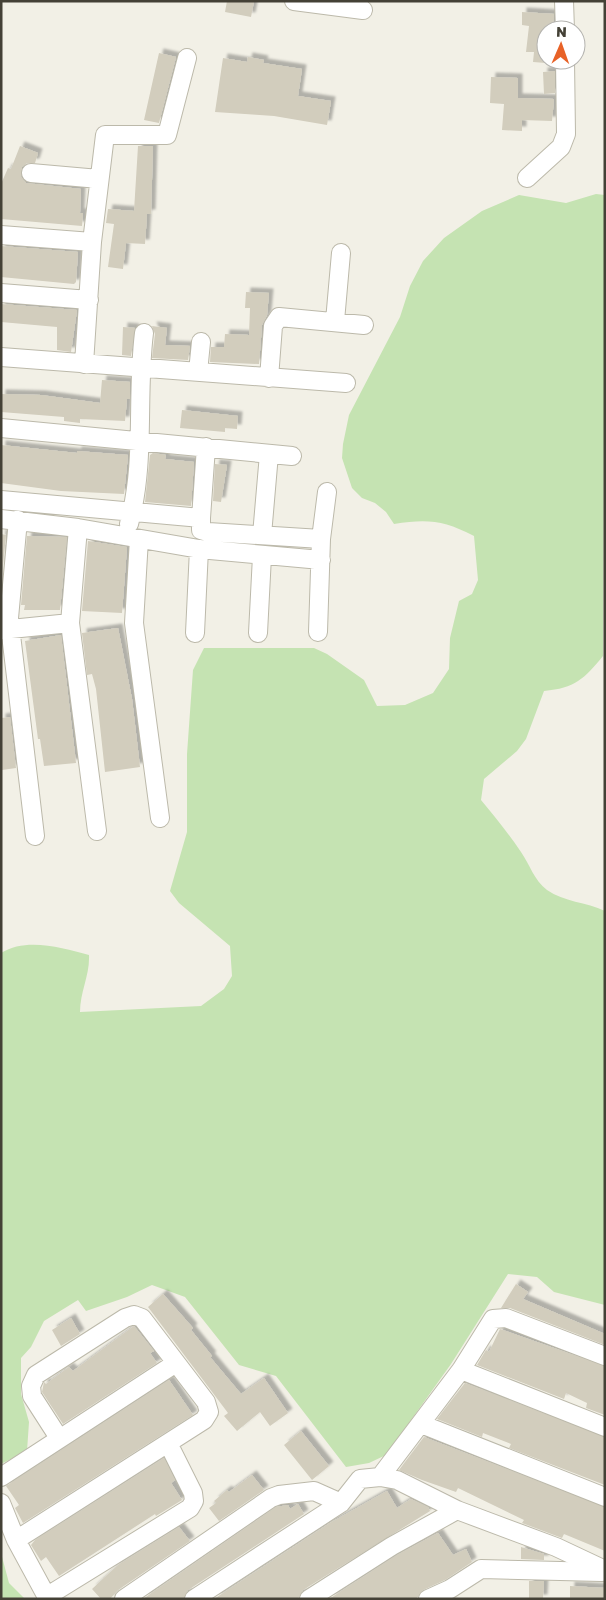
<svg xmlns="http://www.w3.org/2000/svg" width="606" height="1600" font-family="'Golos Text',sans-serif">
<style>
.green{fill:#c5e3b2}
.building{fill:#d2cdbd;filter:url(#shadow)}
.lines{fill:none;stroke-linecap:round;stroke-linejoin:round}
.street-casing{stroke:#bcb9aa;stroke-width:20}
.street{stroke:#fff;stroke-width:18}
</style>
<defs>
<filter id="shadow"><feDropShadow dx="4.5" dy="-4.5" stdDeviation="1" flood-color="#0004"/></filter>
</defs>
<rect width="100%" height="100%" fill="#f2f0e6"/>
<!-- green -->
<path class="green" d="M596,194L605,195L603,656C584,679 575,688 544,691L526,739L517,751L484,779L481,800C495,817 509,834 521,852C530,865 534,880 547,890C564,902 586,902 605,911V1305L554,1292L537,1277L508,1274L451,1364L386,1455L369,1463L346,1467L276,1376L239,1365L185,1297L152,1285L127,1297L86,1311L78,1300L44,1321L31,1347L21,1358V1394L29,1422L27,1451L1,1464V953C27,937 62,948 89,955C90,975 80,992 80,1012L201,1006L224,989L232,976L230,946L179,903L170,891L187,832V754L193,670L204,648H314L327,654L364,680L377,706L405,705L433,693L449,669L450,638L459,601L472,594L478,580L474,536C443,520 427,519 394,524L386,512L375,503L362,498L352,488L342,458L343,444L349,415L400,317L410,286L423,261L444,238L482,211L519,195L566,203Z
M1,1553L9,1583L25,1599H1Z"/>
<!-- building -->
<path class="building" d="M227,1H254L251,17L225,12Z
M522,12L554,14L553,30H546V63L533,62L534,52H526L529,26L522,25Z
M159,53L176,57L159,123L144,120Z
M248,57L264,60L263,63L302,69L298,96L331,101L327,125L274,116L215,112L223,58L247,62Z
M555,71V93L544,94L543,72Z
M491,77L518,78V98L554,99L552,121L522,120V131L502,130L504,104L490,103Z
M20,146L38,153L35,163H27L22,167L21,177L26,183L81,189L80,213H83L82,226L1,219V184L8,168L11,169Z
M138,146H153L151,214H147L145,244L126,243L123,269L108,267L114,224L106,223L108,209L134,211Z
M1,246L78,252L76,282L74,284L1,277Z
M246,292L269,293L267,315L262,325L259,364L210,362L211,347H224L225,334L249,335L250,308H245Z
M1,304L77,310L71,352L57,350V327L1,322Z
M152,326L167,328L165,345L190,346L188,360L152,358L155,334Z
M123,327L135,328L131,356L122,355Z
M102,380L130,382V399H127L125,421L80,419V423L64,421V417L1,412V394L41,395L100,403Z
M182,410L238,416L237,429L225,428V432L180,428Z
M1,445L77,453V451L128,455L124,494L61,491L1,483Z
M153,453L166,455L165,459L194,462L191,506L145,502L150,455Z
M215,464L227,465L221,502L213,501Z
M1,534L6,535L1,586Z
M27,536L67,537L60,610H24L25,605H21Z
M88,541L127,547L122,613L82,611Z
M118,628L132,699L140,767L105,772L96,689L92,674L87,675L82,633Z
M61,635L76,763L44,766L40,739H38L25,641Z
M10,717L16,768L2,770L1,718Z
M516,1284L528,1292L523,1299L605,1334V1345L510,1308H501Z
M163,1294L193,1328L191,1330L212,1356L210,1357L241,1394L264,1378L288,1413L270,1426L260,1412L237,1431L224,1416L228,1413L148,1307Z
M71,1318L80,1334L61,1346L52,1330Z
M134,1326L154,1351L150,1353L157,1363L63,1424L42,1392L44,1382L46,1384L69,1367L73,1371Z
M500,1329L605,1366V1415L586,1408L587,1403L566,1393L564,1399L477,1365L486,1350L489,1352Z
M169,1380L193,1415L23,1523L15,1508L19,1505L6,1486Z
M465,1383L605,1437V1485L509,1448L511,1444L483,1433L482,1437L437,1419Z
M301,1431L329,1466L312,1480L284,1445Z
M424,1437L605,1507V1551L564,1534L562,1538L522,1523L524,1520L458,1488L456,1492L422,1480L399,1470Z
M164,1458L175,1480L171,1483L182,1500L156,1516L155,1514L59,1576L46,1557L41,1561L31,1545L35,1540Z
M252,1475L264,1490L219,1521L209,1508L216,1503L214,1501L227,1490L229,1492Z
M387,1491L397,1508L411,1499L428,1507L430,1511L303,1590L298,1599H214L330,1523Z
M298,1504L304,1514L188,1590L184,1599H143L276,1507L288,1505L290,1509Z
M179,1527L190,1541L118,1590L110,1599H101L92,1589L118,1565Z
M438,1533L453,1555L466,1549L472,1562L445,1580L423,1590L417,1598L329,1599L397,1555Z
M521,1547L544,1554V1560L521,1559Z
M529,1581H544L543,1599H529Z
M570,1586L605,1588V1599H570Z"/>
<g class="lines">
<!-- street casing -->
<g class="street-casing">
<path id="street" d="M294,1L363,10
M564,1L565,30
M31,173L99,179
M527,178L561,147L566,134L565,60
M1,235L92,242
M1,293L89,300
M335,321L341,253
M1,357L346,383
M84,364L92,242L105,135H167L187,58
M198,372L201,342
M269,378L273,326L279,317L364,325
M1,428L292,456
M1,500L201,518V530L208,532L321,539L318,632
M201,518L206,447
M1,519L78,528L199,549L321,560
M18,520L9,618L35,836
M129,524C146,461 136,397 144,333
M78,528L70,623L97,831
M262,535L269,454
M139,539L134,623L160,818
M321,539L327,492
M1,630L70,623
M195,633L199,549
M258,633L262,556
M461,1370L605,1427
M421,1424L605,1497
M1,1477L176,1363
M380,1477L461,1370L493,1319L506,1318L605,1356
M1,1503L16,1540L48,1599
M16,1540L204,1420L209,1412L206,1402L142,1318L134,1315L125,1318L36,1375L31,1386L32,1396L59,1438
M46,1597L190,1508L194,1501L193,1493L168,1443
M124,1599L271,1498L279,1495L314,1491L341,1503
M194,1599L341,1503L360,1479L380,1477L397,1480L457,1510
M309,1599L392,1546L457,1510L556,1547L605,1570
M428,1599L450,1589L481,1569L602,1572"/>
</g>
<!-- street -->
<use href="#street" class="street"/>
</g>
<!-- border -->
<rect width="606" height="1600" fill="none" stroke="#444136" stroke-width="5"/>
<!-- north arrow -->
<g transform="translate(561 45) rotate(2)"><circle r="24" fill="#ffffff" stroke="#b4b3af"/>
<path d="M0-4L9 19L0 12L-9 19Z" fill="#e86227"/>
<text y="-8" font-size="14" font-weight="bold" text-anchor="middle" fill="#444136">N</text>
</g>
</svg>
